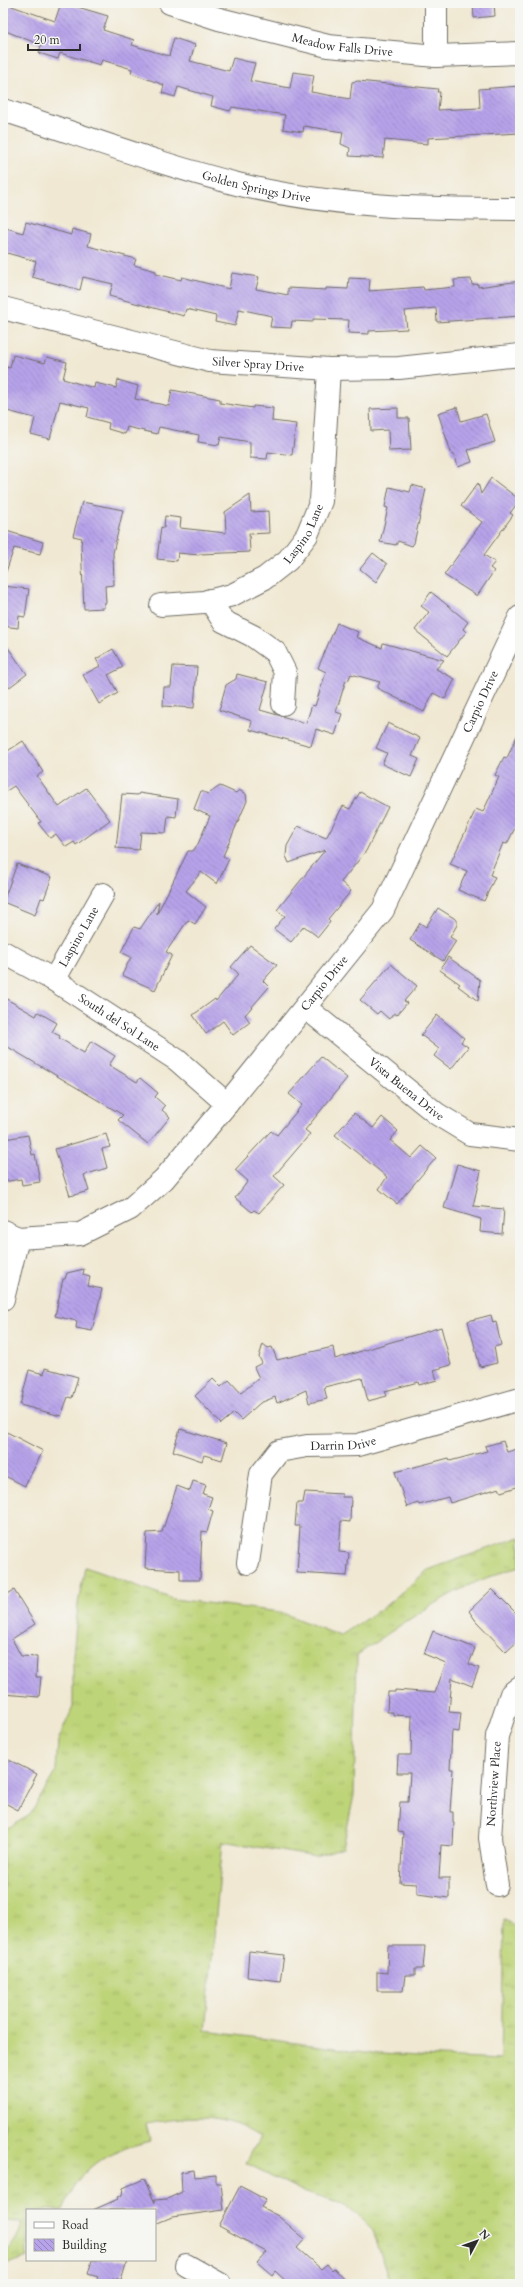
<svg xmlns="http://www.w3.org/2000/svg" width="523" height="2287" font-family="Cardo,serif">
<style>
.grass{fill:url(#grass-tufts);stroke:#748052}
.building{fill:url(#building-back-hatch)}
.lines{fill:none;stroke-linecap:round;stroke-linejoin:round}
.minor-casing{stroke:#706d65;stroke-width:24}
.major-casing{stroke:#706d65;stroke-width:24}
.minor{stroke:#fff;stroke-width:22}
.major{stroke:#fff;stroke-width:22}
.labels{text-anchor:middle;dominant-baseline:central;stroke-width:4;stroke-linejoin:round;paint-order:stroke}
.street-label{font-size:12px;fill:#2b2b2b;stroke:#f6f6f2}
</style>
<defs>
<pattern id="grass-tufts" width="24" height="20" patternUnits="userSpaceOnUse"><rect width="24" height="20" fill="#bed478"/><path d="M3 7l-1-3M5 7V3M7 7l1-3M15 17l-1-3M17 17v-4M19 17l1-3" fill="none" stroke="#a3b668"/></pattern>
<pattern id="building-back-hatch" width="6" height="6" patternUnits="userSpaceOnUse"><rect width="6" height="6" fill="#b7a3ea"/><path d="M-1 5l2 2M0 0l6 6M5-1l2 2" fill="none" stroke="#9585be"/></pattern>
</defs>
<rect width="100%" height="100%" fill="#f6f6f2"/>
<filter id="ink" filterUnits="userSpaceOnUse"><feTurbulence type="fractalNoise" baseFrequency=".025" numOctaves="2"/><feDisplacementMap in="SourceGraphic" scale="8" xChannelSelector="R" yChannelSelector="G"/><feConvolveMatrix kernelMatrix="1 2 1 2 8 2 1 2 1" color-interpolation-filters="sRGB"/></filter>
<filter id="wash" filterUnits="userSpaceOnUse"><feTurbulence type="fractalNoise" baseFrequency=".012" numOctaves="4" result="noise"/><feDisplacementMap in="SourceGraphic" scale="16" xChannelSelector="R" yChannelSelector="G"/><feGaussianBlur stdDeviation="0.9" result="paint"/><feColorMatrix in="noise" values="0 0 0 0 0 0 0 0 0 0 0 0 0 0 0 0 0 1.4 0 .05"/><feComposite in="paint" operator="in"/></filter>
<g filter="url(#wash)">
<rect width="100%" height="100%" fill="#f0e8d2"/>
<!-- grass -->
<path class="grass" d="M520,1537V1567C459,1582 408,1620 357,1655L354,1795L343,1848L316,1857L223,1841L205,2031L380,2054L501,2060L504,1920L520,1927V2284L390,2283L373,2230L364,2221L346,2205L306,2193L246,2163L260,2137C251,2132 242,2126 232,2123C204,2114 175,2119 146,2124L150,2141C103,2153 82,2164 63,2210H27V2257L3,2266V2256C13,2245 19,2237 22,2222L3,2221V1831L30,1815L56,1771L58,1741L73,1707V1656L78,1604L85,1567L173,1599L280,1612L340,1636L384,1607L428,1570Z"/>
<g id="blocks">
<!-- building -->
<path class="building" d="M3,3L55,21L61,3H64L108,16L103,30L134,40L132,45L169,56L174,38L195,45L190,61L229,71L233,58L249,62L255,63L250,81L290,88L293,72L314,75L311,92L350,99L352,82L358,81L438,89L437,92H440L438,110L480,108L479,89L520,86V133L428,138V144L385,140L383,158L349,156L350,148L341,144L343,132L304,126L303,132L283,129L285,115L232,107L230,111L211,106L213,97L178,87L175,97L162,93L164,85L131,73L132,69L102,60L100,65L60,53L58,59L39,53L41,45L3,30Z
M473,3H494L495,16L474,18Z
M26,222L71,235L72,229L91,234L88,246L136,259L134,265L156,271V274L181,280L182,277L229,289L232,273L259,277L256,289L288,295V288L326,290V288L348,289L349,278L370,279L369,291L423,287L424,290L455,287L454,280L471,279L472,285L478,284V287L520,281V316L437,322L436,308L405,311L407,329L369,331V334L348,333L349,320L313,319V322L292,321L291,328L270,327L272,316L239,309L235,326L215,322L216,316L186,309L184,316L109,296L113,284L83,277L80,290L32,277L36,261L3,252V227L23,233Z
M13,355L45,363L47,357L67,362L63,379L94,388L95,383L116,388L118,380L138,386L135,399L169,406L172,390L220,399V403L253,408V406L273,408L272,421L296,424L292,455L268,452L267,459L250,458V442L221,437L219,445L198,442L199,435L159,427L157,434L127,427L125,434L108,429L109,423L87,417L89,408L60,401L50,439L31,434L35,418L3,410V366L10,368Z
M457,407L461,421L486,414L495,442L468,450L472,462L458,467L454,454L452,455L438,413Z
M398,408V418H409L411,450L389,451L388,430L371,431L370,409Z
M491,478L520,500L510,513L513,515L484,555L495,562L490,568L494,571L477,596L444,575L482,522L461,506L478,483L481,494Z
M412,485L426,489L414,543L412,546L398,541L396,545L380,542L388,508L385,507L389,487L410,492Z
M250,495L251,512L268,511L269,533L249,534L250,552L199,554V555L178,553L177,561L157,559L161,527L164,528L165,516L181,518L180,528L226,533L225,512Z
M82,502L123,510L113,553L114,585L105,586L106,603H104V608L84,609L81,545L82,538L73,536Z
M3,530L43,542L40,554L14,548L6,572L3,571Z
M373,553L387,564L376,582L360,569Z
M3,586L29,589L25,617L19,616L18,628L3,626Z
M431,592L468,622L463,629L466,632L447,656L415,630L429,612L421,606Z
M337,623L358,632L356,637L382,648L383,643L444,660L436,669L455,679L445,699L433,693L424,712L377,688L380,682L351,674L348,681L346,680L336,712L342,714L335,735L316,729L311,746L250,730L252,721L219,710L226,685L236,679L237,674L268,682L260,710L306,723L312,705L315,706L326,672L318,668Z
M3,641L27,674L3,692Z
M113,649L123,667L108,675L118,693L99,704L83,675L100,666L96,659Z
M173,666L197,667L194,708L163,706L164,687H171Z
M388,723L420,738L412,756L419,759L411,777L382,764L387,753L376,748Z
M520,729V818L507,844L503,843L490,875L495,877L484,901L458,890L467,871L450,864L476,809L483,812L499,777L495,775L504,757L507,758Z
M23,741L43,772L37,776L59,807L86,788L110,820L76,845L74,842L66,847L56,834L50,838L38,823L41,822L14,786L3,793V754Z
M220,786L236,793L239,790L246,794L247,801L223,856L229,859L217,884L201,872L186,891L206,907L195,924L188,920L166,952L172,955L155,990L122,975L131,957L121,952L134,927L140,929L159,901L157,914L188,851H193L198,844L210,816L194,809L201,791L208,794Z
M360,792L388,807L366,851L341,882L351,891L328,919L330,922L318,937L304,926L291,942L274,929L285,916L277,910L325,850L289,863L286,856L287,846L298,826L326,838L343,806L350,809Z
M139,793L178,799L176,817L168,816L166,833L141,832L139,850L116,848L122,794L138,795Z
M17,864L52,877L44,899L41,898L35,915L3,902Z
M438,908L457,920V925L450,937L456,941L443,961L410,940L420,923L426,927Z
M250,945L277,965L263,981L269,987L245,1015L250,1022L233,1035L223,1021L206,1034L193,1015L215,999L216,1001L237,976L238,973L231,967Z
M448,957L480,980L478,1001L458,986L460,984L440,970Z
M391,964L417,986L404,1001L407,1003L397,1015L394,1013L389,1019L380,1011L377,1014L360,1000Z
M3,997L36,1016L38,1012L57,1023L52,1032L60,1036L59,1038L84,1053L91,1041L115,1056L109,1065L137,1082L140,1078L158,1093L155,1097L165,1106L162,1110L170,1117L148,1144L118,1120L123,1115L3,1044Z
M437,1015L464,1038L461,1042L468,1047L451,1069L434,1056L439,1049L421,1035Z
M321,1057L347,1078L305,1130L310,1134L274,1176L284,1185L259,1213L254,1210L252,1212L235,1198L248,1181L235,1170L271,1131L277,1135L302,1105L289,1094Z
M354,1113L373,1128L382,1117L398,1131L390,1140L411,1158L422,1146L436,1158L397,1204L379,1189L387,1177L335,1135Z
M106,1134L110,1147L102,1149L107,1168L84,1175L89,1191L70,1196L55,1149Z
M28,1135L32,1155L35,1154L40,1182L22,1185L21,1179L3,1182V1145H6L5,1139Z
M457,1164L481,1171L473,1206L504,1209L502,1234L480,1232L481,1219L444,1208Z
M84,1269L83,1275L90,1277L88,1286L102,1289L92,1331L76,1328L77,1321L55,1316L63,1279H65L67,1273Z
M491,1315L493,1323L496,1322L501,1345L494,1347L497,1363L480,1367L468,1321Z
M441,1327L451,1365L434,1370L437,1380L419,1385L418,1382L385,1391L387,1396L368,1401L362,1378L324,1387L327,1399L309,1403L306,1390L277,1403L275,1397L260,1403L241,1420L234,1413L221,1424L195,1396L213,1379L221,1387L229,1380L241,1393L259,1378L254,1367L262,1363L259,1357L263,1344L268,1348L272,1347L277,1360L333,1347L335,1359Z
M45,1368L78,1377L72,1398L68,1397L61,1416L20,1405L29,1370L44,1374Z
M180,1429L227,1443L222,1460L204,1455L202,1461L173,1451Z
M3,1430L43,1451L25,1486L3,1475Z
M503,1441L507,1452L520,1448V1486L501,1492L499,1488L450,1503L448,1497L419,1505L418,1503L407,1507L395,1472L449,1458L450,1461L487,1451L485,1446Z
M193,1481L206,1485L203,1494L212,1497L208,1509L213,1511L207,1532L202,1531L200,1580H180V1570L145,1568L147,1533L162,1532L177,1486L190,1491Z
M305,1492L342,1494V1497H351L350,1522L341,1521L339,1552L349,1553L347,1576L297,1573L300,1526H295L297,1503H303Z
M492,1589L520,1617V1639L506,1652L476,1621L469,1611Z
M14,1590L35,1624L12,1639L21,1656L37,1657L36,1677H41L39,1697L3,1694V1597Z
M433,1631L475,1648L469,1664L479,1668L472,1686L452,1678L449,1712L461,1713L459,1732L452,1731L450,1769H453L450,1812H453V1823H454L453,1846L441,1845L439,1878H449V1898L417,1894V1884L400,1883L403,1833L398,1832L400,1802H408L410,1773H397L398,1755H411L412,1716L393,1715V1712H387L388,1692H395V1690L435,1693L446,1663L424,1654Z
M3,1757L37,1774L18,1810L3,1802Z
M388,1946H425L423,1969H415V1975H405L403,1991H377V1972L387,1973Z
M249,1951L284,1955L280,1981L247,1977Z
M194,2170L195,2177L216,2175V2183H221L224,2210L172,2217L155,2224V2210H93L118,2199L117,2197L122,2195L123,2188L144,2179L155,2203V2200L167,2199L182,2192L181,2172Z
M240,2186L266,2200L261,2207L278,2216L305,2239L297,2248L321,2269L327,2264L332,2270L334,2268L349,2284H289L275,2271L272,2275L257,2262L266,2252L219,2226Z
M92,2260H127L121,2280L113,2278L111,2284L96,2281L98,2277L88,2274Z"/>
</g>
</g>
<g filter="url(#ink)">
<use href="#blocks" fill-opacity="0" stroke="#706d65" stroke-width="1"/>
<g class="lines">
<!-- minor casing -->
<g class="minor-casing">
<g id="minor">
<path id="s1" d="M170,3L219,19L328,46L436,56L520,53"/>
<path d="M436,3V56"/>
<path id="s2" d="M3,308L210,361L329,369L399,368L520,355"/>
<path d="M210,600L223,621L253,636L275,652L285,672L283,704"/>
<path id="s3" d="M161,605L204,602L232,595L265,578L288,560L307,535L321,501L329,369"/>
<path id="s4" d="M3,952L54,980L177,1060L227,1104"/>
<path id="s5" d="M54,980L103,894"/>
<path id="s6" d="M306,1008L437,1114L470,1134L520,1140"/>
<path id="s7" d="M3,1231L18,1238L80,1234L130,1209L164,1179L227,1104L383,910L520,617"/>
<path d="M3,1299L18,1238"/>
<path id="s8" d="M248,1563L261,1474L279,1451L307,1446L358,1445L520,1399"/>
<path id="s9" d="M497,1885L490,1838L497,1736L511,1694L520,1687"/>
<path d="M186,2265L220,2284"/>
</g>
</g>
<!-- major casing -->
<g class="major-casing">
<g id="major">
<path id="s10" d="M3,110C81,135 158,164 237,184C330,207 425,209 520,209"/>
</g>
</g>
<!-- minor -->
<use href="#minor" class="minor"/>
<!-- major -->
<use href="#major" class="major"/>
</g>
</g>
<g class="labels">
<!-- street labels -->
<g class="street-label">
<text stroke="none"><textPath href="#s1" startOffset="178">Meadow Falls Drive</textPath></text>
<text stroke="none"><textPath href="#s10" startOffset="265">Golden Springs Drive</textPath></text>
<text stroke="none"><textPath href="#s2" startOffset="262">Silver Spray Drive</textPath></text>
<text stroke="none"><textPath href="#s3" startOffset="169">Laspino Lane</textPath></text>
<text stroke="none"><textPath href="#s7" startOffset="757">Carpio Drive</textPath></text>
<text stroke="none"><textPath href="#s5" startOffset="50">Laspino Lane</textPath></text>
<text stroke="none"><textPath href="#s7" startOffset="433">Carpio Drive</textPath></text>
<text stroke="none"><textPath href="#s4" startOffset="136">South del Sol Lane</textPath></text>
<text stroke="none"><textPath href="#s6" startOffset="129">Vista Buena Drive</textPath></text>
<text stroke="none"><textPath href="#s8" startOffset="184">Darrin Drive</textPath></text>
<text stroke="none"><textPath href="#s9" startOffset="102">Northview Place</textPath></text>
</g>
</g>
<!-- margin -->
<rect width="523" height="2287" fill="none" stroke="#f6f6f2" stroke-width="16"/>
<!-- legend -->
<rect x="26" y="2209" width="130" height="52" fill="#f6f6f2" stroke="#a5a5a2"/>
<rect x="34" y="2222" width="20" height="6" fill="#ffffff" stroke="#a5a5a2"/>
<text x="62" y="2229" font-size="12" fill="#2b2b2b">Road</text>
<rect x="34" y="2239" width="20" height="12" fill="url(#building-back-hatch)" stroke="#a5a5a2"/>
<text x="62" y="2249" font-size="12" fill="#2b2b2b">Building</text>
<!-- north arrow -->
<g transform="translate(477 2241) rotate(49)" stroke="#f6f6f2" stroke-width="3" paint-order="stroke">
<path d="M0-3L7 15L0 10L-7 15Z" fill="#2b2b2b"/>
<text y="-6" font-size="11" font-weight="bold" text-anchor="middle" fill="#2b2b2b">N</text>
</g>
<!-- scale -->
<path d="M28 44v6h52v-6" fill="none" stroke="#2b2b2b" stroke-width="2"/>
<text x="34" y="44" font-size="12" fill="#2b2b2b" stroke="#f6f6f2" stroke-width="3" paint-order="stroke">20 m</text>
</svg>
